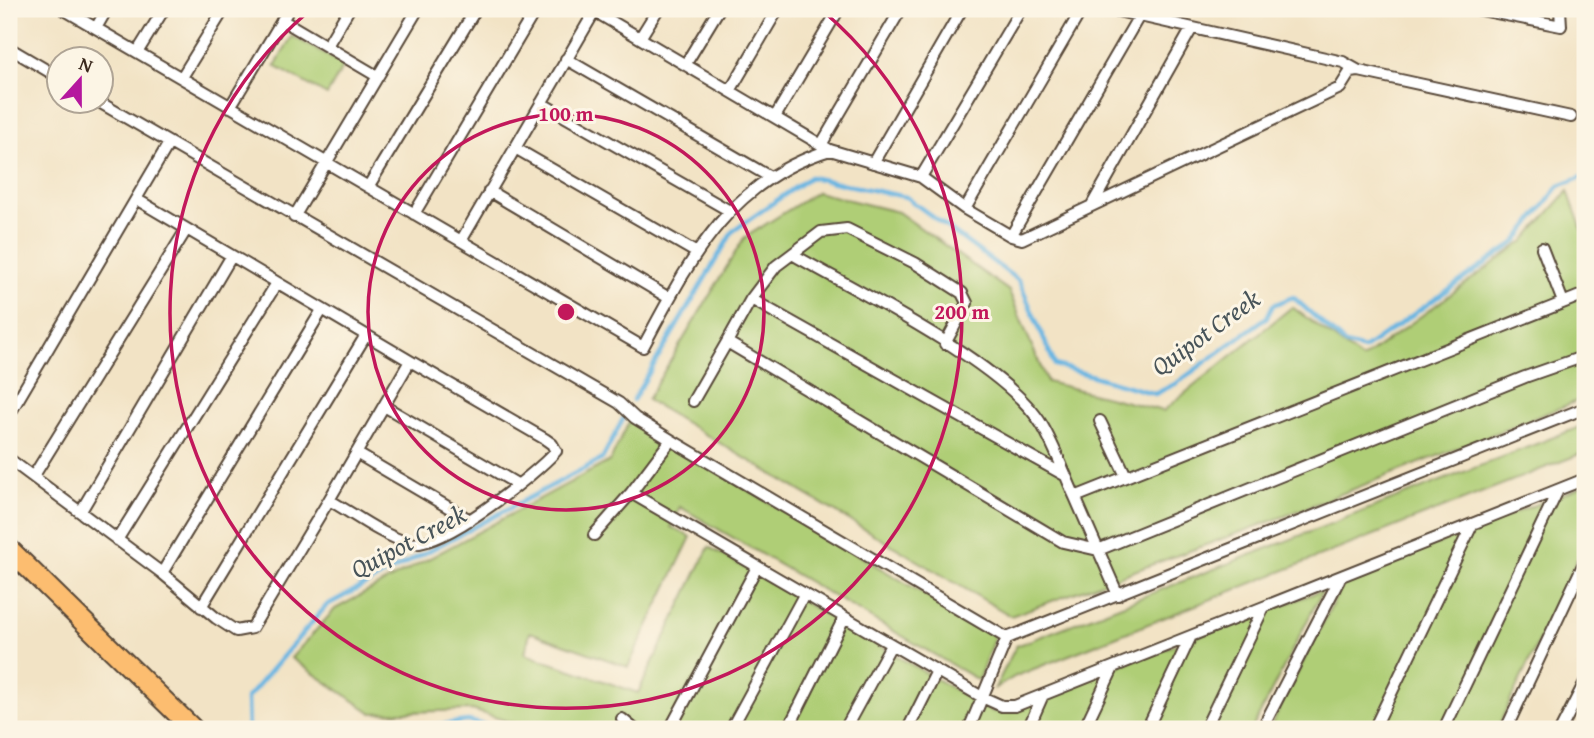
<svg xmlns="http://www.w3.org/2000/svg" width="1594" height="738" font-family="'Gentium Book Plus',serif">
<style>
.green{fill:#afce76;stroke:#757c4a;stroke-width:2}
.lines{fill:none;stroke-linecap:round;stroke-linejoin:round}
.stream{stroke:#68b5e2;stroke-width:4.5}
.minor-casing{stroke:#564637;stroke-width:14}
.trunk-casing{stroke:#564637;stroke-width:23}
.minor{stroke:#fff;stroke-width:10}
.trunk{stroke:#fcbd6f;stroke-width:19}
.ring{fill:none;stroke:#c2185b;stroke-width:3.5}
.labels{text-anchor:middle;dominant-baseline:central;stroke-width:6;stroke-linejoin:round;paint-order:stroke}
.water-label{font-size:26px;font-style:italic;fill:#485459;stroke:#fcf5e5}
.centre{fill:#c2185b;stroke:#fcf5e5;stroke-width:3.5}
.ring-label{font-size:21px;text-anchor:middle;font-weight:bold;fill:#c2185b;stroke:#fcf5e5;stroke-width:6;stroke-linejoin:round;paint-order:stroke}
</style>
<rect width="100%" height="100%" fill="#fcf5e5"/>
<filter id="ink" filterUnits="userSpaceOnUse"><feTurbulence type="fractalNoise" baseFrequency=".0143" numOctaves="2"/><feDisplacementMap in="SourceGraphic" scale="14" xChannelSelector="R" yChannelSelector="G"/><feConvolveMatrix kernelMatrix="1 2 1 2 8 2 1 2 1" color-interpolation-filters="sRGB"/></filter>
<filter id="wash" filterUnits="userSpaceOnUse"><feTurbulence type="fractalNoise" baseFrequency=".00686" numOctaves="4" result="noise"/><feDisplacementMap in="SourceGraphic" scale="28" xChannelSelector="R" yChannelSelector="G"/><feGaussianBlur stdDeviation="1.57" result="paint"/><feColorMatrix in="noise" values="0 0 0 0 0 0 0 0 0 0 0 0 0 0 0 0 0 1.4 0 .05"/><feComposite in="paint" operator="in"/></filter>
<g filter="url(#wash)">
<rect width="100%" height="100%" fill="#f2e3c5"/>
<!-- green -->
<path class="green" d="M292,36L344,65L327,95L275,66Z
M1568,191L1585,238V398L1285,516L1011,616L647,400L744,238L817,192L898,212L1009,291L1047,382L1163,411L1292,307L1362,359L1524,241Z
M630,420L995,636L978,680L680,507L671,527L691,537L628,667L530,632L525,654L638,693L709,547L993,712L1323,590L1252,729H533L472,710L372,713L291,658L335,609L610,461Z
M1585,425V452L1016,676L995,688L1016,646Z
M1585,485V543L1497,729H1269L1344,581Z"/>
<g class="lines">
<!-- stream -->
<path class="stream" d="M633,400L733,231L810,177L906,197L1019,281L1055,365L1155,394L1177,383L1267,317L1273,305L1293,297L1345,344L1364,349L1516,242L1559,186L1585,176
M248,729L247,698L327,605L602,459L623,419
M409,729L468,721L501,729"/>
</g>
</g>
<g filter="url(#ink)">
<g class="lines">
<!-- minor casing -->
<g class="minor-casing">
<path id="minor" d="M63,9L643,347C690,260 728,181 830,150L921,177L965,209L1011,236L1022,239L1340,88L1350,72L1359,71L1343,62L1109,9
M1476,9L1561,26L1560,9
M594,11L830,150
M282,20L377,76
M96,28L107,9
M640,38L658,9
M327,46L349,9
M9,48L60,78
M138,51L164,9
M566,59L770,177
M685,65L719,9
M1359,71L1571,117
M182,77L224,9
M730,91L778,9
M99,102L619,403L635,418L671,440L1007,638L1585,408
M541,103L728,210
M230,107L289,9
M775,117L839,9
M169,143L136,199L410,361
M821,145L901,9
M515,148L697,253
M873,163L962,9
M921,177L1021,9
M368,187L476,9
M489,191L669,298
M1092,205L1192,28
M965,209L1082,9
M414,214L536,9
M294,217L418,9
M1011,236L1139,16
M461,241L596,9
M1542,248L1563,302
M792,254L821,232L847,229L915,263L962,293L967,303L945,344
M751,299L727,342L1063,542L1098,550L1525,377L1585,356
M693,401L727,342
M384,406L517,484
M9,415L136,199
M1100,421L1126,476
M356,453L470,520
M9,459L162,573L216,618L236,631L252,628L329,500C354,514 381,535 409,543C439,551 535,475 556,451L552,444L545,439L410,361L329,500
M1066,476L751,299L776,266L792,254C856,291 1006,364 1042,425C1055,447 1064,473 1075,497
M33,477L186,230
M631,493L982,697L1002,706H1015L1585,479
M81,511L231,257
M594,535L631,493L671,440
M117,540L277,283
M162,573L322,310
M1118,595L1075,497L1585,294
M201,607L366,335
M622,719L634,729
M670,729L757,567
M731,729L804,595
M788,729L844,618
M845,729L891,645
M908,729L937,671
M969,729L1007,638
M1028,729L1043,695
M1084,729L1113,668
M1147,729L1190,638
M1205,729L1263,609
M1262,729L1339,580
M1374,729L1472,525
M1444,729L1558,490
M1506,729L1585,561
M1561,729L1585,682"/>
</g>
<!-- trunk casing -->
<g class="trunk-casing">
<path id="trunk" d="M9,549L193,729"/>
</g>
<!-- minor -->
<use href="#minor" class="minor"/>
<!-- trunk -->
<use href="#trunk" class="trunk"/>
</g>
</g>
<!-- distance rings -->
<g class="ring">
<circle cx="566" cy="312" r="198"/>
<path d="M823 11A396 396 0 1 1 309 11"/>
</g>
<g class="labels">
<!-- water labels -->
<g class="water-label">
<text transform="translate(1205 332) rotate(-36)">Quipot Creek</text>
<text transform="translate(408 541) rotate(-28)">Quipot Creek</text>
</g>
</g>
<circle cx="566" cy="312" r="10" class="centre"/>
<g class="ring-label">
<text x="566" y="121">100 m</text>
<text x="962" y="319">200 m</text>
</g>
<!-- margin -->
<rect width="1594" height="738" fill="none" stroke="#fcf5e5" stroke-width="35"/>
<!-- north arrow -->
<g transform="translate(80 80) rotate(21)"><circle r="33" fill="#fcf5e5" stroke="#afa495" stroke-width="2"/>
<path d="M0-5L12 26L0 18L-12 26Z" fill="#b5179e"/>
<text y="-10" font-size="19" font-weight="bold" text-anchor="middle" fill="#3b2a1e">N</text>
</g>
</svg>
